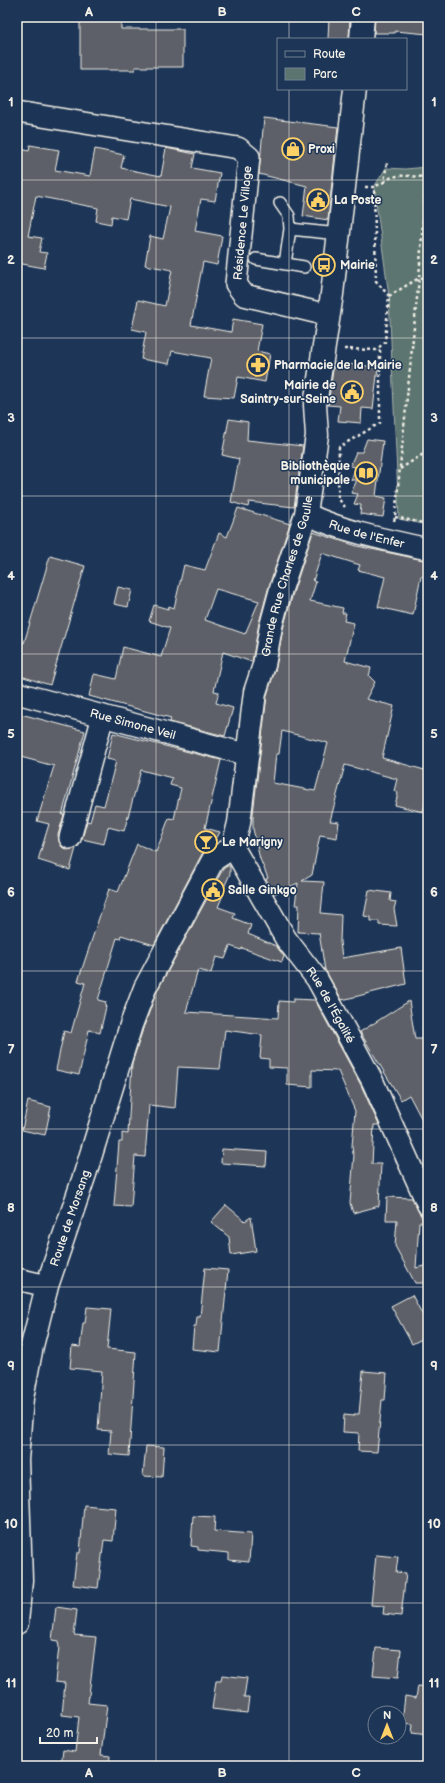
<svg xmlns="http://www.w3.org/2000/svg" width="445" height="1783" font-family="'Balsamiq Sans',sans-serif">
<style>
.green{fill:#5c7470;stroke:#a8b2ac}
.building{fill:#5d6167;stroke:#f4f1e8;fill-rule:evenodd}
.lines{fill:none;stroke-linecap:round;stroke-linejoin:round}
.lane-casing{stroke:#f4f1e8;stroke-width:14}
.street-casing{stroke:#f4f1e8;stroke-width:24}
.secondary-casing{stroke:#f4f1e8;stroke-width:25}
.path{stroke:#f4f1e8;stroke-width:2.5;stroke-dasharray:3 3;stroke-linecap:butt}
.lane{stroke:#1d3557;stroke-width:11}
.street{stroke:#1d3557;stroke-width:21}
.secondary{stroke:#1d3557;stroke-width:22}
.grid{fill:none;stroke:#f4f1e8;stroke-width:1;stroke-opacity:0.55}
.labels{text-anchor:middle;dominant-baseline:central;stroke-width:3;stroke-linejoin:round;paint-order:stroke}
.poi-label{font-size:12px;font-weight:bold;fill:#f4f1e8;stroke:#1d3557;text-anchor:start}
.street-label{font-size:12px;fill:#f4f1e8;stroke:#1d3557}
.neatline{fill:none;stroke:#f4f1e8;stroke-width:1.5}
.grid-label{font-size:13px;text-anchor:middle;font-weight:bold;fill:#f4f1e8}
</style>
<rect width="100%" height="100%" fill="#1d3557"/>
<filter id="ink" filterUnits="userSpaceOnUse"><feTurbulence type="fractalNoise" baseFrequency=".025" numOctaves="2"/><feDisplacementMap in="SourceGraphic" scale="8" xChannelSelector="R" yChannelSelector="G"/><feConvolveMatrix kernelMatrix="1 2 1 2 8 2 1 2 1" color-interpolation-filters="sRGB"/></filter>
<g filter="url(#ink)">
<!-- green -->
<path class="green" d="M428,167V525L399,519L389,296L374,187L386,168L405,169Z"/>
<!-- building -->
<path class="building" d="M80,17H121V29H183V67H135V70H80Z
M329,17H350L349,39H328Z
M428,17V34L395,31V33H374L375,18Z
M264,118L338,127L328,220L303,216L307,186L259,174Z
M30,145L59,150L55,170L90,176L95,149L124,155L121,168L161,176L166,148L195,154L192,168L220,173L215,201L201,199L195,231L222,236L217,265L203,262L191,325L231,332L233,319L262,324L257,351L270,354L265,382L238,377L234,398L204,396L211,358L172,351L169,364L141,359L146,332L132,329L138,300L165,306L172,270L145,265L150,236L163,239L170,207L130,199L126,219L112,216L111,224L96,221L98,208L36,196L28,236L42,238L39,252L47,253L44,268L17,263V148L29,151Z
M334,363L378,367L373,409L362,408L361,423L338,421L340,406L328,405Z
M229,419L248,422L247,440L303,446L294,507L249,502L248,507L231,502L239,459L222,455Z
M367,439L383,441L376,496L386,498L383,517L360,514L361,505L354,504L358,494L351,493L357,480H351L356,467L350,466L356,452H362Z
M238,508L290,524L269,586L259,623L252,662L223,652L214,691L219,692L216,703L233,708L225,736L170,722L171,718L89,696L94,674L116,679L123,647L161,657L170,628L149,621L154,605L168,609L169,606L174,608L184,565L205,570L219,533L227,537ZM216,589L259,601L245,634L205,620Z
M313,532L357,546L428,561V577L421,576L413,615L378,607L385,577L358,570L360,565L322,553L313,581L316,582L310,601L343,608L342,613H346L344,621L354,623L345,661L371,668L369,676L375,682L366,699L394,706L382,758L428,771V791L423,812L395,805L398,793L394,791L397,779L345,765L330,821L339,822L337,838L320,835L312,875L302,881L324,882L321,913L341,915L340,942L342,958L401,948L406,984L342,1000L325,970L319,933L298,932L299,905H295L298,883L274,894L266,879L268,878L260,859L253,829V814L267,695L276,667L283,629L293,593ZM282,731L328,743L315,791L273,783L276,754H279Z
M50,556L85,566L50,685L17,675V641L24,643Z
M118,587L132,590L128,607L114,604Z
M17,713L85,731L62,815H64L58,835L59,841L62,847L67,850L76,848L70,870L38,860L49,824L37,821L54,766L17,756Z
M113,733L221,760L205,828L220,832L213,845L202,854L154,945L121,935L120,939L117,938L98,1000L106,1002L105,1006L106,1007L100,1033L89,1030L79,1075L56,1070L64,1031L71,1033L85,983L78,981L102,909L109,889L118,892L137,844L156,852L169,818L174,819L181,788L170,785L172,778L141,770L124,831L108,827L104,844L82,839L87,821L90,822L95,804L104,806L116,761L107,759Z
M227,866H230V874L221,894L223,895L218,907L235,913L233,918L251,925L248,934L276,946L284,956L282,962L242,948L241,950L230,946L225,959L216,957L211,973L198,970L186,1012L278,1018L279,1001L293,1002V999L315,1000L361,1085L379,1125H374L372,1164H381L379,1206L353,1213L350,1203L354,1155L353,1154L352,1146L355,1111L338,1071L312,1070V1087L287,1085V1068L269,1067V1059L260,1058L262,1035L225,1030L220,1069L178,1067L175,1108L149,1105L145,1157L135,1156L131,1207L114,1206L119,1142H122V1133L128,1134L132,1063L143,1029L156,993L223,869Z
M369,890L391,893L390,901L396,902L394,909L397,926L379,925V921H371V917L364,916Z
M409,1001L415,1039H428V1131L409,1095L401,1100L360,1032Z
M28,1101L51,1107L45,1135L22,1130Z
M222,1149L267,1152L266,1166L221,1163Z
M387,1197L412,1198L424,1222H419L416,1268L428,1265V1283H415L395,1246L397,1220H386Z
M226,1205L245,1221L251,1217L256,1251L231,1255L229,1237L211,1222Z
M205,1268L228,1270L220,1352L192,1349L194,1326H196L197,1317H200Z
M412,1295L428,1325V1336L412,1344L391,1306Z
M87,1307L111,1309L107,1349L136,1352L129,1456L109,1454L111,1431L98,1430L102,1371L70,1368L72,1346L80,1347L83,1323H85Z
M363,1371L387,1373L385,1400H382L377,1452L358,1451L359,1433L343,1432L344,1415L354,1416V1414H359Z
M146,1446L164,1447L162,1477L143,1476Z
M84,1505L116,1508L113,1541L104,1540L98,1588L73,1585L77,1553H80Z
M193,1516L215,1517L214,1531L251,1534L249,1562L229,1560V1553L198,1550V1547L191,1546Z
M376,1555L398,1557L396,1572L406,1573L401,1616L383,1614L384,1606L371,1605Z
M56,1607L77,1610L74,1635L96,1637L88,1703L107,1705L101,1755L110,1756L109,1766H61L63,1750L75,1752L79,1717L62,1715L65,1683L55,1682L59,1647L58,1641L52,1640Z
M376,1648L401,1650L398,1678L373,1676Z
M222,1675L247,1678L244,1697H249L247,1713L212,1709L216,1681H221Z
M418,1686L428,1687V1735L412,1733L413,1724L402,1723L405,1696L416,1698Z"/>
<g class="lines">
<!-- lane casing -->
<g class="lane-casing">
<path id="lane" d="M280,203L289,216L290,229L285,264
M290,229L339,234
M256,259L304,267"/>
</g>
<!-- street casing -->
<g class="street-casing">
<g id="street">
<path d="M17,112L238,148L249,157L236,284L244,295L319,313H329"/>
<path id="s1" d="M306,514C345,532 386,540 428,549"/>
<path id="s2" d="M17,693L248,755"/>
<path d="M70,838L103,716"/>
<path id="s3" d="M233,847L286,939L317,979L345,1030L372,1080L428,1205"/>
<path d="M17,1279L47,1286"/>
</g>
</g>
<!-- secondary casing -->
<g class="secondary-casing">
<g id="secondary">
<path d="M361,39L363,17"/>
<path id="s4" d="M17,1623L21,1580L17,1460L22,1398L32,1346L47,1286L85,1174L131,1025L145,988L213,860L233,847L239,823L255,692L264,665L271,626L281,589L306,514L317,435L315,405L332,294L355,89"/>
</g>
</g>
<!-- path -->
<path class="path" d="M384,182C394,172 413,177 426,177L428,156
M365,187H374L384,182L387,163
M389,296L419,278L426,177H428
M344,349L376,350L385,342L389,296L376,281L374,187
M400,469L428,451
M345,507L338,498L339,447L380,423V347
M395,517L428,524
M394,521L395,517L419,278H428"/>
<!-- lane -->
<use href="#lane" class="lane"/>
<!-- street -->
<use href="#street" class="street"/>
<!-- secondary -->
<use href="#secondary" class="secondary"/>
</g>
</g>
<!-- grid -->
<path class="grid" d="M156,17V1766M289,17V39M289,89V1766M17,180H428M17,338H428M17,496H428M17,654H428M17,812H428M17,971H428M17,1129H428M17,1287H428M17,1445H428M17,1603H428"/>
<!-- icons -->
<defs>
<g id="shop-ring" transform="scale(1.15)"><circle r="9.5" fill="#1d3557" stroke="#ffd166" stroke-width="1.5"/><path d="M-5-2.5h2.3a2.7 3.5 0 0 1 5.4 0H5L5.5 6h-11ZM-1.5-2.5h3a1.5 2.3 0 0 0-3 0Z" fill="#ffd166"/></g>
<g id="civic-ring" transform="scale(1.15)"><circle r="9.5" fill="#1d3557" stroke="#ffd166" stroke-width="1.5"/><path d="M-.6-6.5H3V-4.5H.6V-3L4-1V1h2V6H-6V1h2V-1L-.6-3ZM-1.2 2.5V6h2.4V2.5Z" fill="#ffd166"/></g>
<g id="bus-ring" transform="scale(1.15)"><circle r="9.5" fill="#1d3557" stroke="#ffd166" stroke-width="1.5"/><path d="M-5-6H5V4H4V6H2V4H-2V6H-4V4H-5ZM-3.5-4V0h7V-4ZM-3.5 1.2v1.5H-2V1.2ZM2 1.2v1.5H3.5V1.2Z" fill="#ffd166"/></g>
<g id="pharmacy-ring" transform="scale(1.15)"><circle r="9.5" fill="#1d3557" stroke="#ffd166" stroke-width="1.5"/><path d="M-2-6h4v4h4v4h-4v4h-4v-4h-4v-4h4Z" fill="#ffd166"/></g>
<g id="library-ring" transform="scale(1.15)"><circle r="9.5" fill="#1d3557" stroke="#ffd166" stroke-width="1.5"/><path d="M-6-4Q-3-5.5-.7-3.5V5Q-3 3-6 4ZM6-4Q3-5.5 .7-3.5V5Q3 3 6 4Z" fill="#ffd166"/></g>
<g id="bar-ring" transform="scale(1.15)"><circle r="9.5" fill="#1d3557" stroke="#ffd166" stroke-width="1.5"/><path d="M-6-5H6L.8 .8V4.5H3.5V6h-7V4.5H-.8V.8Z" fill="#ffd166"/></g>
</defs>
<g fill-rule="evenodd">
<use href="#shop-ring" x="293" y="149"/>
<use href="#civic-ring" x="318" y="200"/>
<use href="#bus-ring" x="324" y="265"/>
<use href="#pharmacy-ring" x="258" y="365"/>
<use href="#civic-ring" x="352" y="392"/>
<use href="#library-ring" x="366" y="473"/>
<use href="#bar-ring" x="206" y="842"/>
<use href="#civic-ring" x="213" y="890"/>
</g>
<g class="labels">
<!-- poi labels -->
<g class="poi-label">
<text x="308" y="149">Proxi</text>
<text x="334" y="200">La Poste</text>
<text x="340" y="265">Mairie</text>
<text x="274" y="365">Pharmacie de la Mairie</text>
<text x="336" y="385" text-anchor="end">Mairie de<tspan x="336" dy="14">Saintry-sur-Seine</tspan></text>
<text x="350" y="466" text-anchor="end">Bibliothèque<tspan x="350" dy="14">municipale</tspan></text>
<text x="222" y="842">Le Marigny</text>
<text x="228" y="890">Salle Ginkgo</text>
</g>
<!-- street labels -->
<g class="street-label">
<text transform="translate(243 223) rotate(-85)">Résidence Le Village</text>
<text stroke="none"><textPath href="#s1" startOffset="64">Rue de l'Enfer</textPath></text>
<text stroke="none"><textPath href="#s4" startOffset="1100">Grande Rue Charles de Gaulle</textPath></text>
<text stroke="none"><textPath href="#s2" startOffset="120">Rue Simone Veil</textPath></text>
<text stroke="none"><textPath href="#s3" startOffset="186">Rue de l'Égalité</textPath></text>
<text stroke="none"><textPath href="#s4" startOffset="412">Route de Morsang</textPath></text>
</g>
</g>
<!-- margin -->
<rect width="445" height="1783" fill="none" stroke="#1d3557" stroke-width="44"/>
<!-- legend -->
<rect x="277" y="38" width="130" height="52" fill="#1d3557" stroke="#738091"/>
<rect x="285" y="51" width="20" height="6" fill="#1d3557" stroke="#738091"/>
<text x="313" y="58" font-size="12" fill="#f4f1e8">Route</text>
<rect x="285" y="68" width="20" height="12" fill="#5c7470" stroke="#738091"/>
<text x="313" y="78" font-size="12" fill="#f4f1e8">Parc</text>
<!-- north arrow -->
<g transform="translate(387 1725)"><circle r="19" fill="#1d3557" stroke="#738091"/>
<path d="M0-3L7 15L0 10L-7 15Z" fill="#ffd166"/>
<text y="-6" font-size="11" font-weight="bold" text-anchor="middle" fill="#f4f1e8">N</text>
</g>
<!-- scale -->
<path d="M40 1737v6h57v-6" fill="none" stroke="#f4f1e8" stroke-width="2"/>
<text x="46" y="1737" font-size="12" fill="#f4f1e8" stroke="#1d3557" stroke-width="3" paint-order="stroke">20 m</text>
<rect x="22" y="22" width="401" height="1739" class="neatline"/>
<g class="grid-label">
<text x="89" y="16">A</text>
<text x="222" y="16">B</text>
<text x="356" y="16">C</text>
<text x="11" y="106">1</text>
<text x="434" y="106">1</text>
<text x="11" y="264">2</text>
<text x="434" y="264">2</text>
<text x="11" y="422">3</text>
<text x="434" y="422">3</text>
<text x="11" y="580">4</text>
<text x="434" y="580">4</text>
<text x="11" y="738">5</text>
<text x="434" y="738">5</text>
<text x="11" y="896">6</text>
<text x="434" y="896">6</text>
<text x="11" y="1054">7</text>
<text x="434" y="1054">7</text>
<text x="11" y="1212">8</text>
<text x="434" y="1212">8</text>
<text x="11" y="1370">9</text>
<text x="434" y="1370">9</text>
<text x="11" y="1528">10</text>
<text x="434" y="1528">10</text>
<text x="11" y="1687">11</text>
<text x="434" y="1687">11</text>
<text x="89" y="1777">A</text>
<text x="222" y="1777">B</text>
<text x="356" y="1777">C</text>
</g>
</svg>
